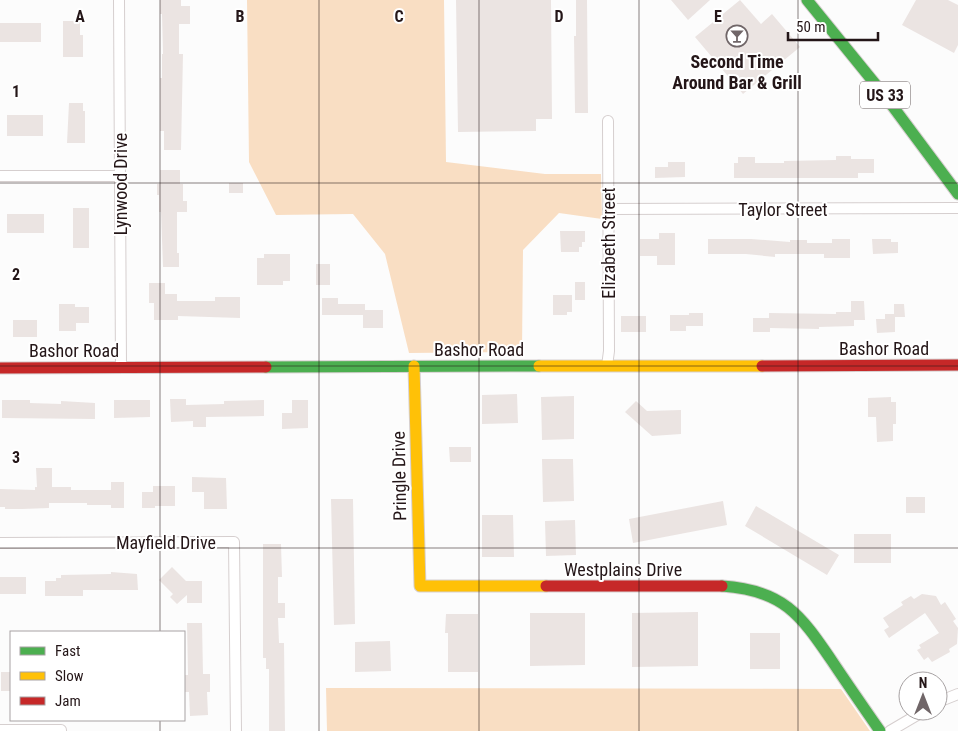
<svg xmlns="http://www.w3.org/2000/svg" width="958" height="731" font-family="'Roboto Condensed',sans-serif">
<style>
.green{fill:#f9dec3}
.building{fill:#ebe4e2}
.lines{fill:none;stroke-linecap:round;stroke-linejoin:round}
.street-casing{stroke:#d6cfcf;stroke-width:12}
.fast-casing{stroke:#d6cfcf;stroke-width:13}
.slow-casing{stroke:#d6cfcf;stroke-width:13}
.jam-casing{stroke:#d6cfcf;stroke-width:13}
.street{stroke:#fff;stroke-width:10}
.fast{stroke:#4caf50;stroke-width:11}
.slow{stroke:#ffc107;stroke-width:11}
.jam{stroke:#c62828;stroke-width:11}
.grid{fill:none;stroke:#241618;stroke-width:1;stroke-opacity:0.55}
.labels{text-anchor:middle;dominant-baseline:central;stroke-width:4;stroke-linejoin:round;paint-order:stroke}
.shield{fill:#fff;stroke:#665c5d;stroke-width:1}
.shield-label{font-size:16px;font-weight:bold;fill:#241618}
.poi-label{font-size:18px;font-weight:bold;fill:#241618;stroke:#fff}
.street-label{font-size:18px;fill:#241618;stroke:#fff}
.grid-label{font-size:16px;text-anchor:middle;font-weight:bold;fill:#241618;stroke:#fff;stroke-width:4;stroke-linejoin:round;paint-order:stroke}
</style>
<rect width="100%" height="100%" fill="#fcfcfc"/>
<!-- green -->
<path class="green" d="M247,0H444L446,162L545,174H601L602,219L559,213L523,250L522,352L409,353L385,254L353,214L276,215L249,162Z
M326,688L841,689L870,731H327Z"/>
<!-- building -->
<path class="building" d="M160,0H181V6H190V24H179V54H183L181,150H164V131H160V78H162V54H163L162,14H160Z
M456,0H551L552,119H536V131L458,132Z
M576,0H587L588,113H575L574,36H576Z
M671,0H710L688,20Z
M740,0L761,24L772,14L800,47L743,94L695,37Z
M916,0H948L958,5V45L954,53L902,25Z
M63,21H80V35H83V57H63Z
M0,23H41V42H0Z
M69,103H83V111H85V143H67Z
M7,115H43V136H7Z
M836,156H851V159H874V173H858V178H734V163H738V157H755V163H784V161L836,160Z
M668,162H685V177L655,178V167H668Z
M160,170H180V184H183V201H187V212H177V253H179V267H163L161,212H159V195H157V184H160Z
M229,183H243V193H229Z
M73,208H89V248H73Z
M7,214H44V233H7Z
M560,231H585V242H582V247H579V252H561Z
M659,233H675V265H657V256H640V239H659Z
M708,239H751L790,242V240H807V243H832V239H850V258H824V254H775V257L746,254H708Z
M872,239H891V242H898V253L873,254Z
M264,254H290V281H283V285H257V258H264Z
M316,264H330V285H316Z
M575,282H585V300H575Z
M149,283H165V294H177V301H215V297H240V318L178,316V320H154V303H149Z
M553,295H572V312H567V315H553Z
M322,298H338V304H365V310H383V328H363V315H322Z
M851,301H864L865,320H854V326L819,327V329L770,328V332H753V318H769V313L836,314V312H851Z
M59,304H75V307H89V323H76V331H59Z
M894,304H904L905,317H895V332L877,333L876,319H885V314H894Z
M689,313H703V326H686V331H670V315H689Z
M621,316H646V332H621Z
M13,320H37V337H13Z
M517,394L518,423L482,424V395Z
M574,396V439L542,440L541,397Z
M891,397V402H896V424H893V441L877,442L876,417H868V398Z
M170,399H186V405L224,404V401L264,400V416L206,417V427H193V421L171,422Z
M2,400H30V403L61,404V401L95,403V419L2,418Z
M114,400H150V417L114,418Z
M292,400H308V428L282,429V413H292Z
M636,401L647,411L681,410V434L652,436L625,412Z
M449,447H471V462H450Z
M542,459H573L574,501L543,502Z
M36,468H52V487H71V490H111V482H124V508H111V505H87V503H49V508L22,509H5V507H0V489L35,490V487H37Z
M192,477L226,478L227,509H204V492H192Z
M153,486H175V506H155V508H142V492H153Z
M906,497H925V513H906Z
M331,499H353L355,624L334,625Z
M723,501L727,525L633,543L629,519Z
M756,506L839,555L827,575L745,526Z
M482,515H513L514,557H482Z
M575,520L576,555L546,556L545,521Z
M854,534H891V563H854Z
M263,544H281L282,577H278V603H285V618H278L279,643H284L285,731H269V669H266V658H263Z
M172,567L186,581H202V603H187V595L177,604L170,597L173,594L159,580Z
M111,572L137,574L138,590H83V596H45V581H56V578H61V575L111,574Z
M0,577H26V594H0Z
M922,594L936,596L941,605L945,602L956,619L953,621L958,628L957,644L949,649L950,652L932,662L928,657L924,660L917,650L921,648L919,645L939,633L925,613L889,638L884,630L889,627L883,618L903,605L901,602L911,596L914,599Z
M698,612V666L632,667V613Z
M530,613H585V665L530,666Z
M446,614H478V672H448V633H445Z
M187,623H202L203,674H210V692H207L208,715L190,716L189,692H185V675H188Z
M750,633H780V669H750Z
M390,641L391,671L355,672V642Z
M1,672H11V691H1Z"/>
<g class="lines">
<!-- street casing -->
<g class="street-casing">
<path id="street" d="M119,0L121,367
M0,176H120
M608,209L958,208
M607,366L609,351L608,121
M0,543L234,542L236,731
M938,702L958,694
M0,730H61V731
M890,731L924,711"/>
</g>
<!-- fast casing -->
<g class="fast-casing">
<path id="fast" d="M807,0L885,96L958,194
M266,367L539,366
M722,586C783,590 800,614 832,661C848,685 864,708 880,731"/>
</g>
<!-- slow casing -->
<g class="slow-casing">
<path id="slow" d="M414,366L420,586H546
M539,366H762"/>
</g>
<!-- jam casing -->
<g class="jam-casing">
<path id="jam" d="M762,366L958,365
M0,368L266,367
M546,586H722"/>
</g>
<!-- street -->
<use href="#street" class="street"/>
<!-- fast -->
<use href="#fast" class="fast"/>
<!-- slow -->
<use href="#slow" class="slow"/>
<!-- jam -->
<use href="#jam" class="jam"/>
</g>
<!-- grid -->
<path class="grid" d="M160,0V632M319,0V731M479,0V731M639,0V731M798,0V731M0,183H958M0,366H958M0,548H958M160,720V731"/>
<!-- icons -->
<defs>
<g id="bar-ring" transform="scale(1.125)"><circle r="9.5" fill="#fff" stroke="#706668" stroke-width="1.5"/><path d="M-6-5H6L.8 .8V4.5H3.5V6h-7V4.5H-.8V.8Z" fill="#706668"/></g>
</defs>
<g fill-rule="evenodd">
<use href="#bar-ring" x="737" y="36"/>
</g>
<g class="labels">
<!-- shield labels -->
<rect class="shield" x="860" y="81.5" width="50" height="27" rx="4"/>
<g class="shield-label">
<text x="885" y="95">US 33</text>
</g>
<!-- poi labels -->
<g class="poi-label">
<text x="737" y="61">Second Time<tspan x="737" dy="21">Around Bar &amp; Grill</tspan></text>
</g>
<!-- street labels -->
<g class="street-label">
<text transform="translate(120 184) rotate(-90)">Lynwood Drive</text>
<text x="783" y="209">Taylor Street</text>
<text transform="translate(608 243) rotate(-90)">Elizabeth Street</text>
<text x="884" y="348">Bashor Road</text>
<text x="479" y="349">Bashor Road</text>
<text x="74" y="350">Bashor Road</text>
<text transform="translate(399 476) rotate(-91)">Pringle Drive</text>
<text x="166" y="542">Mayfield Drive</text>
<text x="623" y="569">Westplains Drive</text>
</g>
</g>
<g class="grid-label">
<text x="80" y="22">A</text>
<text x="240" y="22">B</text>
<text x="399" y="22">C</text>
<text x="559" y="22">D</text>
<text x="718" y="22">E</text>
<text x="16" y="97">1</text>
<text x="16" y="280">2</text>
<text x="16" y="463">3</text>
</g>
<!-- legend -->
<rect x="10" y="631" width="175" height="90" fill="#ffffff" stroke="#a7a2a3"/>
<rect x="20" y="647" width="25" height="8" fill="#4caf50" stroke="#a7a2a3"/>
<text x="55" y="656" font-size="15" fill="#241618">Fast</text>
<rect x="20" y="672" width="25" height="8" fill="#ffc107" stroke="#a7a2a3"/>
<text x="55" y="681" font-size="15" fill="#241618">Slow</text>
<rect x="20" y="697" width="25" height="8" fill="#c62828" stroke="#a7a2a3"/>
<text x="55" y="706" font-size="15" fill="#241618">Jam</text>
<!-- north arrow -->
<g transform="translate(923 696)"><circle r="24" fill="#ffffff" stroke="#a7a2a3"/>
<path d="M0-4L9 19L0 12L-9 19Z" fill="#706668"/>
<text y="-8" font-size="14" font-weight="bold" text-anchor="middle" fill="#241618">N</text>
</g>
<!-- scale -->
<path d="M788 32v8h90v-8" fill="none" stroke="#241618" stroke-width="2.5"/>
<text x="796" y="32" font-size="15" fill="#241618" stroke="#ffffff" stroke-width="4" paint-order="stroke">50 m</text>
</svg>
